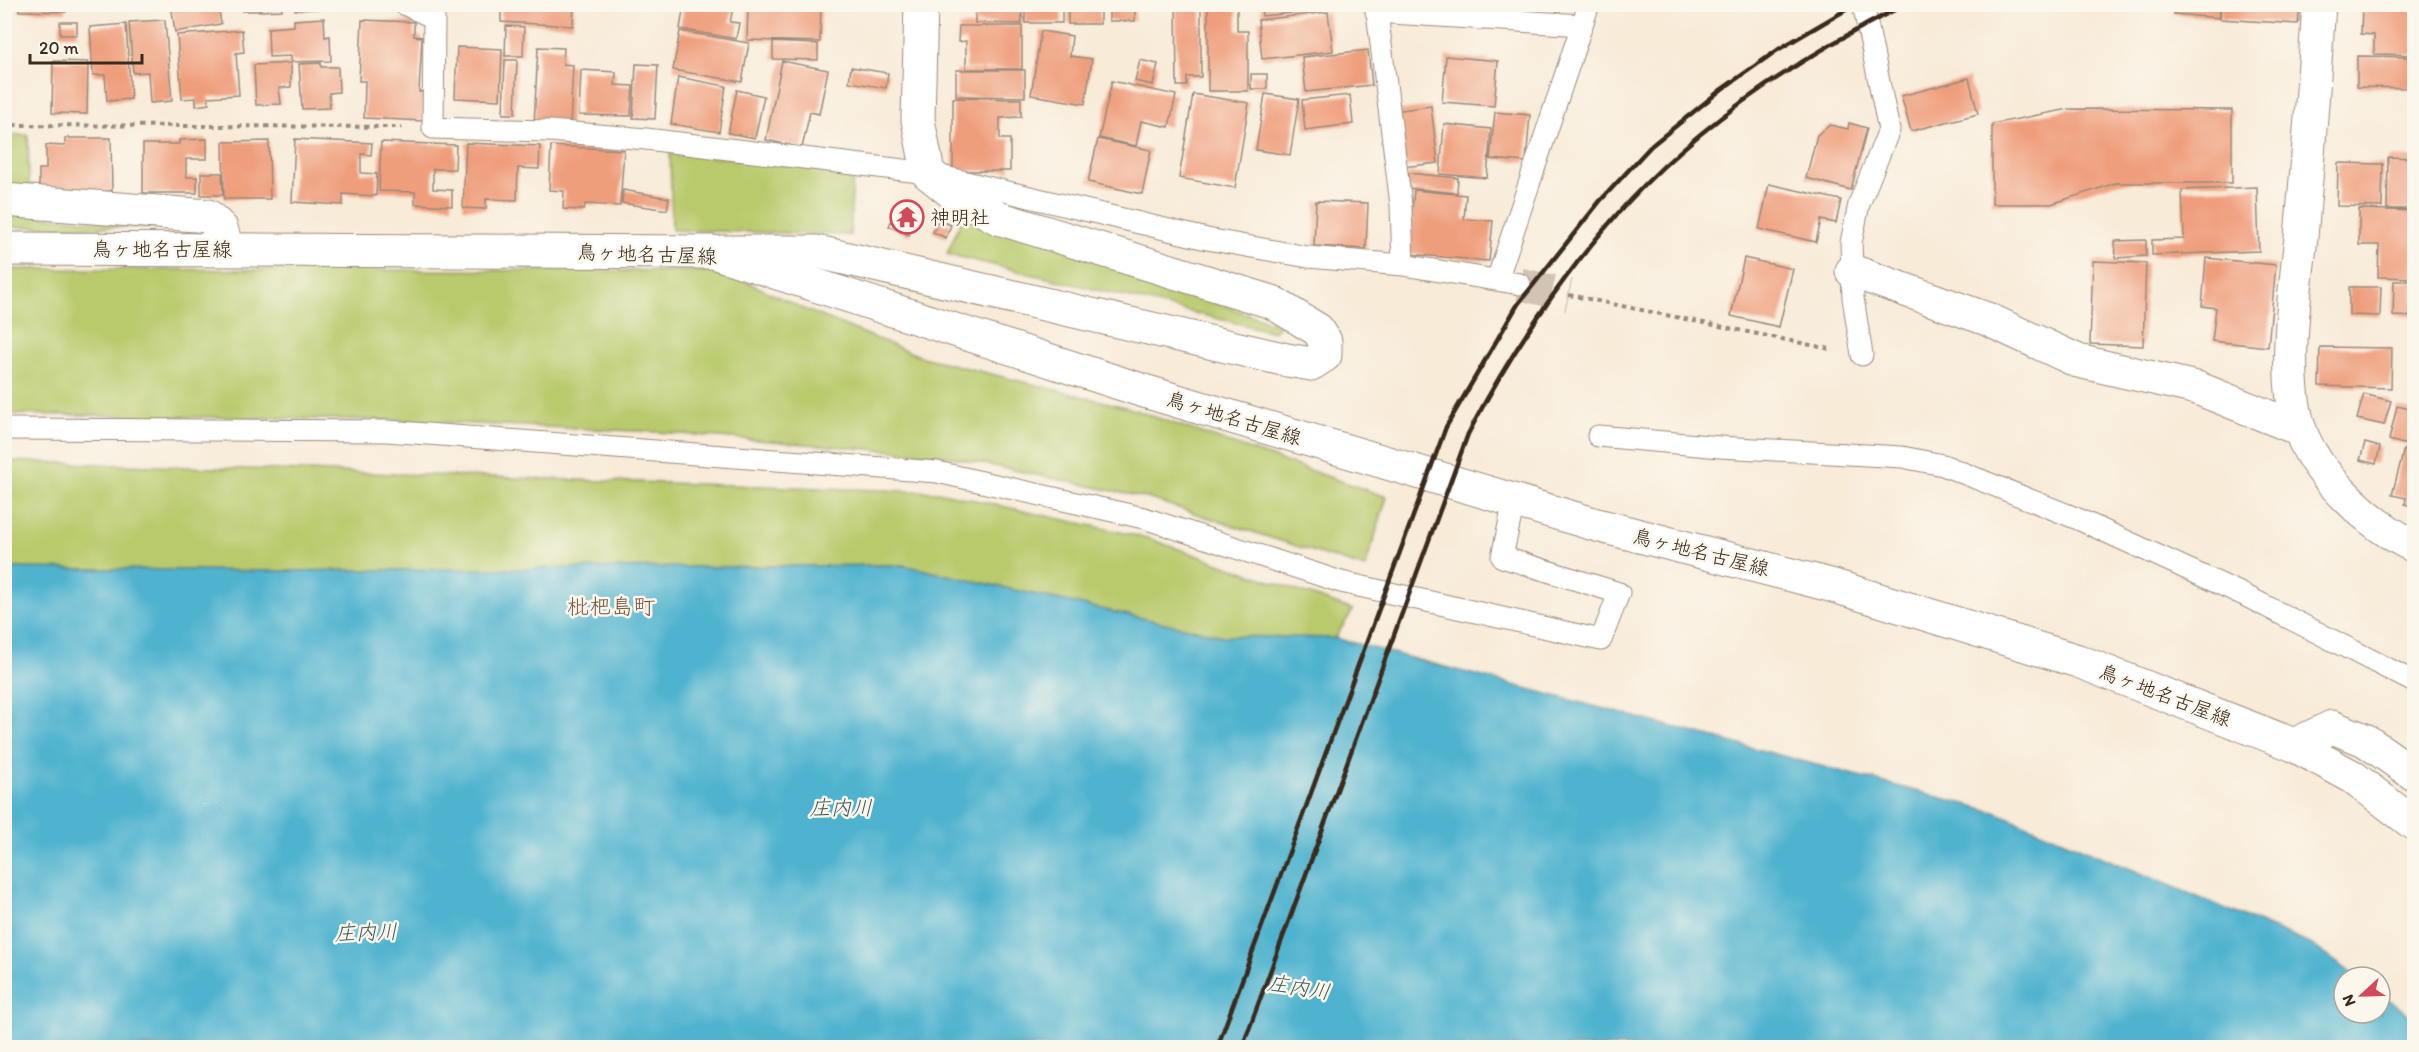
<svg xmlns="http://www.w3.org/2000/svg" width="2419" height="1052" font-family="Itim,'Klee One',sans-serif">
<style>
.green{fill:#b9ca6d;stroke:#7a7a46;stroke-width:1.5}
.water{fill:#50b3cf;stroke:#466e76;stroke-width:1.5}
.building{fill:#ef9e7b}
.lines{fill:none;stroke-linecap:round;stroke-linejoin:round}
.street-tunnel{stroke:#d2c4b3;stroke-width:33;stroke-dasharray:33 16;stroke-linecap:butt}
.lane-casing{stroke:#9a8a7b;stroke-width:23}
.street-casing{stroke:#9a8a7b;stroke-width:35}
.secondary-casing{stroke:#9a8a7b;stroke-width:35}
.path{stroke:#9a8a7b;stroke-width:4;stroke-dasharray:4.5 4.5;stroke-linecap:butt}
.lane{stroke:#fff;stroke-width:21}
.street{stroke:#fff;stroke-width:33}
.secondary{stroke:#fff;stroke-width:33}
.rail{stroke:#3b2a1e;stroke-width:4.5}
.labels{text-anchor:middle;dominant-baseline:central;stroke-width:5;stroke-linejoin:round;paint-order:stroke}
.poi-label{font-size:20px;fill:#3b2a1e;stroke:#fbf7ec;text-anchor:start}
.street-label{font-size:20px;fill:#3b2a1e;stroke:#fbf7ec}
.water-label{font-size:21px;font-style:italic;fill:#425a5c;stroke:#fbf7ec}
.quarter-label{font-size:22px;fill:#7a533f;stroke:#fbf7ec}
</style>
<rect width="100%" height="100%" fill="#fbf7ec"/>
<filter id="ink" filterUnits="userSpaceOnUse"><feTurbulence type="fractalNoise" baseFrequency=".0167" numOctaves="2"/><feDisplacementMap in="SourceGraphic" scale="12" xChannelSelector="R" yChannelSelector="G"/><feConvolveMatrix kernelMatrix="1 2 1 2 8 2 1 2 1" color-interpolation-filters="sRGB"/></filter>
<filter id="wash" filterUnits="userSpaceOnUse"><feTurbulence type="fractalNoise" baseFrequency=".008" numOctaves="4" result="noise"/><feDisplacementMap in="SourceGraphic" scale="24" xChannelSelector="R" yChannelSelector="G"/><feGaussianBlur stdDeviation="1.35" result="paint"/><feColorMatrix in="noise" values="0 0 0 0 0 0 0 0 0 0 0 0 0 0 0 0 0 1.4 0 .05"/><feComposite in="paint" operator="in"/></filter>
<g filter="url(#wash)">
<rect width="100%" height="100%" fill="#f8ebd8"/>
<!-- green -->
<path class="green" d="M5,135H28L29,189L5,185Z
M670,153L853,170L850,235L672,230Z
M5,213L162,227H5Z
M964,213L1279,325L1274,332L947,254Z
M5,269L724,271L806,310L922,357L1129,408L1387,497L1365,568L1147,498L942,455L657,432L389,420L5,414Z
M5,461L938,492L1147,538L1353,610L1335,638L1223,636L902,565L280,571L5,568Z"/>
<!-- water -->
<path class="water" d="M902,565L1223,636L1335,638L1995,812L2312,945L2357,977H2344V1013H2380V994L2414,1018V1047H5L6,568L280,571Z"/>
<g id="blocks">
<!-- building -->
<path class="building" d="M19,4H66V12L19,11Z
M171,4H218L221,24L175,32Z
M243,4H259V11H243Z
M260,4H282V10L261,11Z
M501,4H574L573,26L501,22Z
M684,4H734L730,22L739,23L736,39L680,29Z
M748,4H821L820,42L747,40Z
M975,4H1022V24L975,23Z
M1025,4H1062V23H1025Z
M1068,4H1100V24H1068Z
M1109,4H1135V21H1109Z
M1176,4H1201V77H1187V86H1177Z
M1208,4H1237V31H1248V91H1208Z
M2175,4H2220L2219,18L2174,14Z
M294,5H374V6L295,10Z
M1261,5H1337V8L1262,16Z
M2221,5H2300L2298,24L2220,19Z
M2362,6L2414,7V55L2374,54V35L2361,34Z
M1328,12L1333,51L1262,59L1258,20Z
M324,18L325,37L330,36L331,61L291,62V56L269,57L268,28L294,26V20Z
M165,20L172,101L150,103L148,72L133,73L129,22Z
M362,20L414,22V36L422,37L419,92H425L423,121L364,118L365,81H359Z
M60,22H77V35H60Z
M126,24L131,99L107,101L105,75H93L90,27Z
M506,26L524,27L523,56H505Z
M959,26H1022V69H966V41L958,42Z
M242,30L244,52L236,53L239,95L208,97L209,104L196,106V98L182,99L177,35Z
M680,31L749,43L742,82L673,70Z
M1041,31L1072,36L1070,56L1092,59L1085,104L1031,95Z
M773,42L818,44V60L773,59Z
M457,47L502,49L500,100L455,98Z
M538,47L564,48L563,64L573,65L570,126L534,124Z
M1368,50L1372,85L1306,92L1302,57Z
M1446,56L1498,61L1494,106L1442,102Z
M2357,56L2414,57V88L2357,87Z
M505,60H517L515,114H503Z
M1140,60L1158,64L1153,85L1135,81Z
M53,61L88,62L87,114L52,113Z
M782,61L828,70L819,114L810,112L802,148L766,140Z
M291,63V87L279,88L281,104L256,105L254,65Z
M321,63V67H338L339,92L329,93L330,108L302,109L299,64Z
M636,64L658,65L655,119L633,118Z
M851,67L888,73L886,88L849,82Z
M581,70L616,72L615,85L633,86L631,116L579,115Z
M956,70H1025V97L956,96Z
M1251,74H1267V89H1251Z
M678,77L726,86L719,132L671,124Z
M1969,78L1978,114L1911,131L1901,96Z
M1112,81L1176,95L1169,127L1141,121L1136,146L1099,138Z
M737,90L764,96L755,138L728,133Z
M1193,94L1249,103L1235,188L1179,178Z
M1265,94L1299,99L1290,155L1256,150Z
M1350,95L1353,124L1305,130L1302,100Z
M953,98L1021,99V117L1000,118V139H1010V171H953Z
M1431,106L1438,163L1402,167L1394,111Z
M2069,109L2232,110V183H2116L2051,204H1992V124Z
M1495,112L1530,115L1526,162L1490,159Z
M1849,123L1867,128L1851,190L1806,178L1817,135L1830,125L1848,129Z
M1444,124L1491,129L1487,178L1440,174Z
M65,138H111L112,191H39V169H46V145L65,146Z
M207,139V159H186V177H197V193H143V144H179V140Z
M295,139L372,143L371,155L361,154V173L377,174L376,196L343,194V205L292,202Z
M1098,139L1151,150L1142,194L1088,182Z
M269,141L270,199H224L223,142Z
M381,142L456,145L455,169H433V189L452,190V206L415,204V192L379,191Z
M466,143L540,146L539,169L518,168L517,200L486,199V209L463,208Z
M551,146L624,150L620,206L585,204L584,210L563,209L564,191L549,190Z
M2388,157L2414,158V209H2387Z
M2338,163L2383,164L2382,207L2337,206Z
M201,173H222L223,195H201Z
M1408,173L1458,178L1457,193L1406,188Z
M1769,184L1841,200L1836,223L1821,220L1816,242L1759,229Z
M2257,187L2259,251L2152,255V240L2184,239L2182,190Z
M623,190L669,198L667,210L622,203Z
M1414,190L1466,195L1464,219L1493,221L1489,261L1408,254Z
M900,201L920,210L909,235L889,226Z
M1316,201L1368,203L1366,249L1314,246Z
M2359,209L2414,211V278L2378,277L2379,245H2359Z
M938,220L951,225L946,238L933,232Z
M2146,240V256L2116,258L2115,241Z
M1744,258L1793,269L1779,327L1731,316Z
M2206,258L2276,265L2268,347L2212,341L2216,308L2202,306Z
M2093,261L2146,263L2143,346L2090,344Z
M2394,281H2414V317L2393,316Z
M2349,287H2381L2380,316L2349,315Z
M2412,346H2414V396H2411Z
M2320,347L2392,348L2391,388L2319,386Z
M2364,394L2391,401L2384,425L2357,419Z
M2397,406L2414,410V447L2389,440Z
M2365,443L2380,447L2376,464L2360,460Z
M2404,449L2414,452V507L2405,504L2406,498L2392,495Z"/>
</g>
</g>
<g filter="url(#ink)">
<use href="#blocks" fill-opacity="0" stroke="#9a8a7b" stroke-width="1.5"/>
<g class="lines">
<!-- street-tunnel -->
<path class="street-tunnel" d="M1520,284L1569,295"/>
<!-- lane casing -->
<g class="lane-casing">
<path id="lane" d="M404,4L434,18L433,128L550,131L646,139L928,173L1207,239L1308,257L1403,265L1520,284
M1376,4L1401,205L1403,265
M1376,12L1582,25
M1497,280L1589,4
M1862,355L1853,298L1851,243L1859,204L1889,130L1863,4
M4,429L387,431L937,472L1144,518L1341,582L1601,640L1619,593L1502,557L1514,501
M1598,436L1720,447L1902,457L1943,465L2078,519L2244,595L2414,682"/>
</g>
<!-- street casing -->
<g class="street-casing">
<path id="street" d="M2319,4C2314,82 2308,159 2301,237C2295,293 2282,374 2299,427C2314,474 2371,526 2414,546
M4,200L208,216L221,228L227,249
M722,252H818L1287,360L1311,364L1325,355V341L1318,330L1272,302L998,218L953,193L928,173
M1852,271L1987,319L2078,361L2197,388L2299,429
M2294,745L2332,727L2365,740L2414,774"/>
</g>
<!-- secondary casing -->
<g class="secondary-casing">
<path id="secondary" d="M921,4L918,120L928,173
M4,249L713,252L1144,391L1597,525L1834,586L2078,661L2294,745L2353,777L2414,824"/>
</g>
<!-- path -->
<path class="path" d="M4,125L402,127
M1569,295L1830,349"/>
<!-- lane -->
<use href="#lane" class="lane"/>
<!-- street -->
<use href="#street" class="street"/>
<!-- secondary -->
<use href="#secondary" class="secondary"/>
<!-- rail -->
<path class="rail" d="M1217,1048L1446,427L1518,304L1600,201L1651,146L1722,89L1779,49L1856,4
M1242,1048L1468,434C1510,353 1567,268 1630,200C1706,118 1806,54 1906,4"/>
</g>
</g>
<!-- icons -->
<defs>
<g id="temple-ring" transform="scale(1.725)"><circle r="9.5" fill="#fbf7ec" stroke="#d1495b" stroke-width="1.5"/><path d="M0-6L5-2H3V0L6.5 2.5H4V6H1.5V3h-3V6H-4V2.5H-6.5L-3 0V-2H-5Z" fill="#d1495b"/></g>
</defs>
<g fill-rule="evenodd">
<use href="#temple-ring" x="907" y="217"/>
</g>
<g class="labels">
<!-- poi labels -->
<g class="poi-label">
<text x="930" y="217">神明社</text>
</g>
<!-- street labels -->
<g class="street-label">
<text x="162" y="249">鳥ヶ地名古屋線</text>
<text transform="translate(647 254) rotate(2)">鳥ヶ地名古屋線</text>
<text transform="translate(1234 418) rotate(17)">鳥ヶ地名古屋線</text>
<text transform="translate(1701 552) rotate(14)">鳥ヶ地名古屋線</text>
<text transform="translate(2165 695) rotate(21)">鳥ヶ地名古屋線</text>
</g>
<!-- water labels -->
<g class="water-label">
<text x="841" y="807">庄内川</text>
<text transform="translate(366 932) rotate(-2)">庄内川</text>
<text transform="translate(1299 987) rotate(9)">庄内川</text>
</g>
<!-- quarter labels -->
<g class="quarter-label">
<text x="611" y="606">枇杷島町</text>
</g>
</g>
<!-- margin -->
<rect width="2419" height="1052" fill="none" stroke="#fbf7ec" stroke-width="24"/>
<!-- north arrow -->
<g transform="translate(2362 995) rotate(248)"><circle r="28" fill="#fbf7ec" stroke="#aea59a" stroke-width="1.5"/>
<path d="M0-4.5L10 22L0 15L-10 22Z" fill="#d1495b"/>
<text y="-9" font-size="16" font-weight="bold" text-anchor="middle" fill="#3b2a1e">N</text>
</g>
<!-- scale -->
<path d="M30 54v9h112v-9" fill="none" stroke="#3b2a1e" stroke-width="3"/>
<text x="39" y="54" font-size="18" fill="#3b2a1e" stroke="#fbf7ec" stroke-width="4.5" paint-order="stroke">20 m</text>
</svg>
